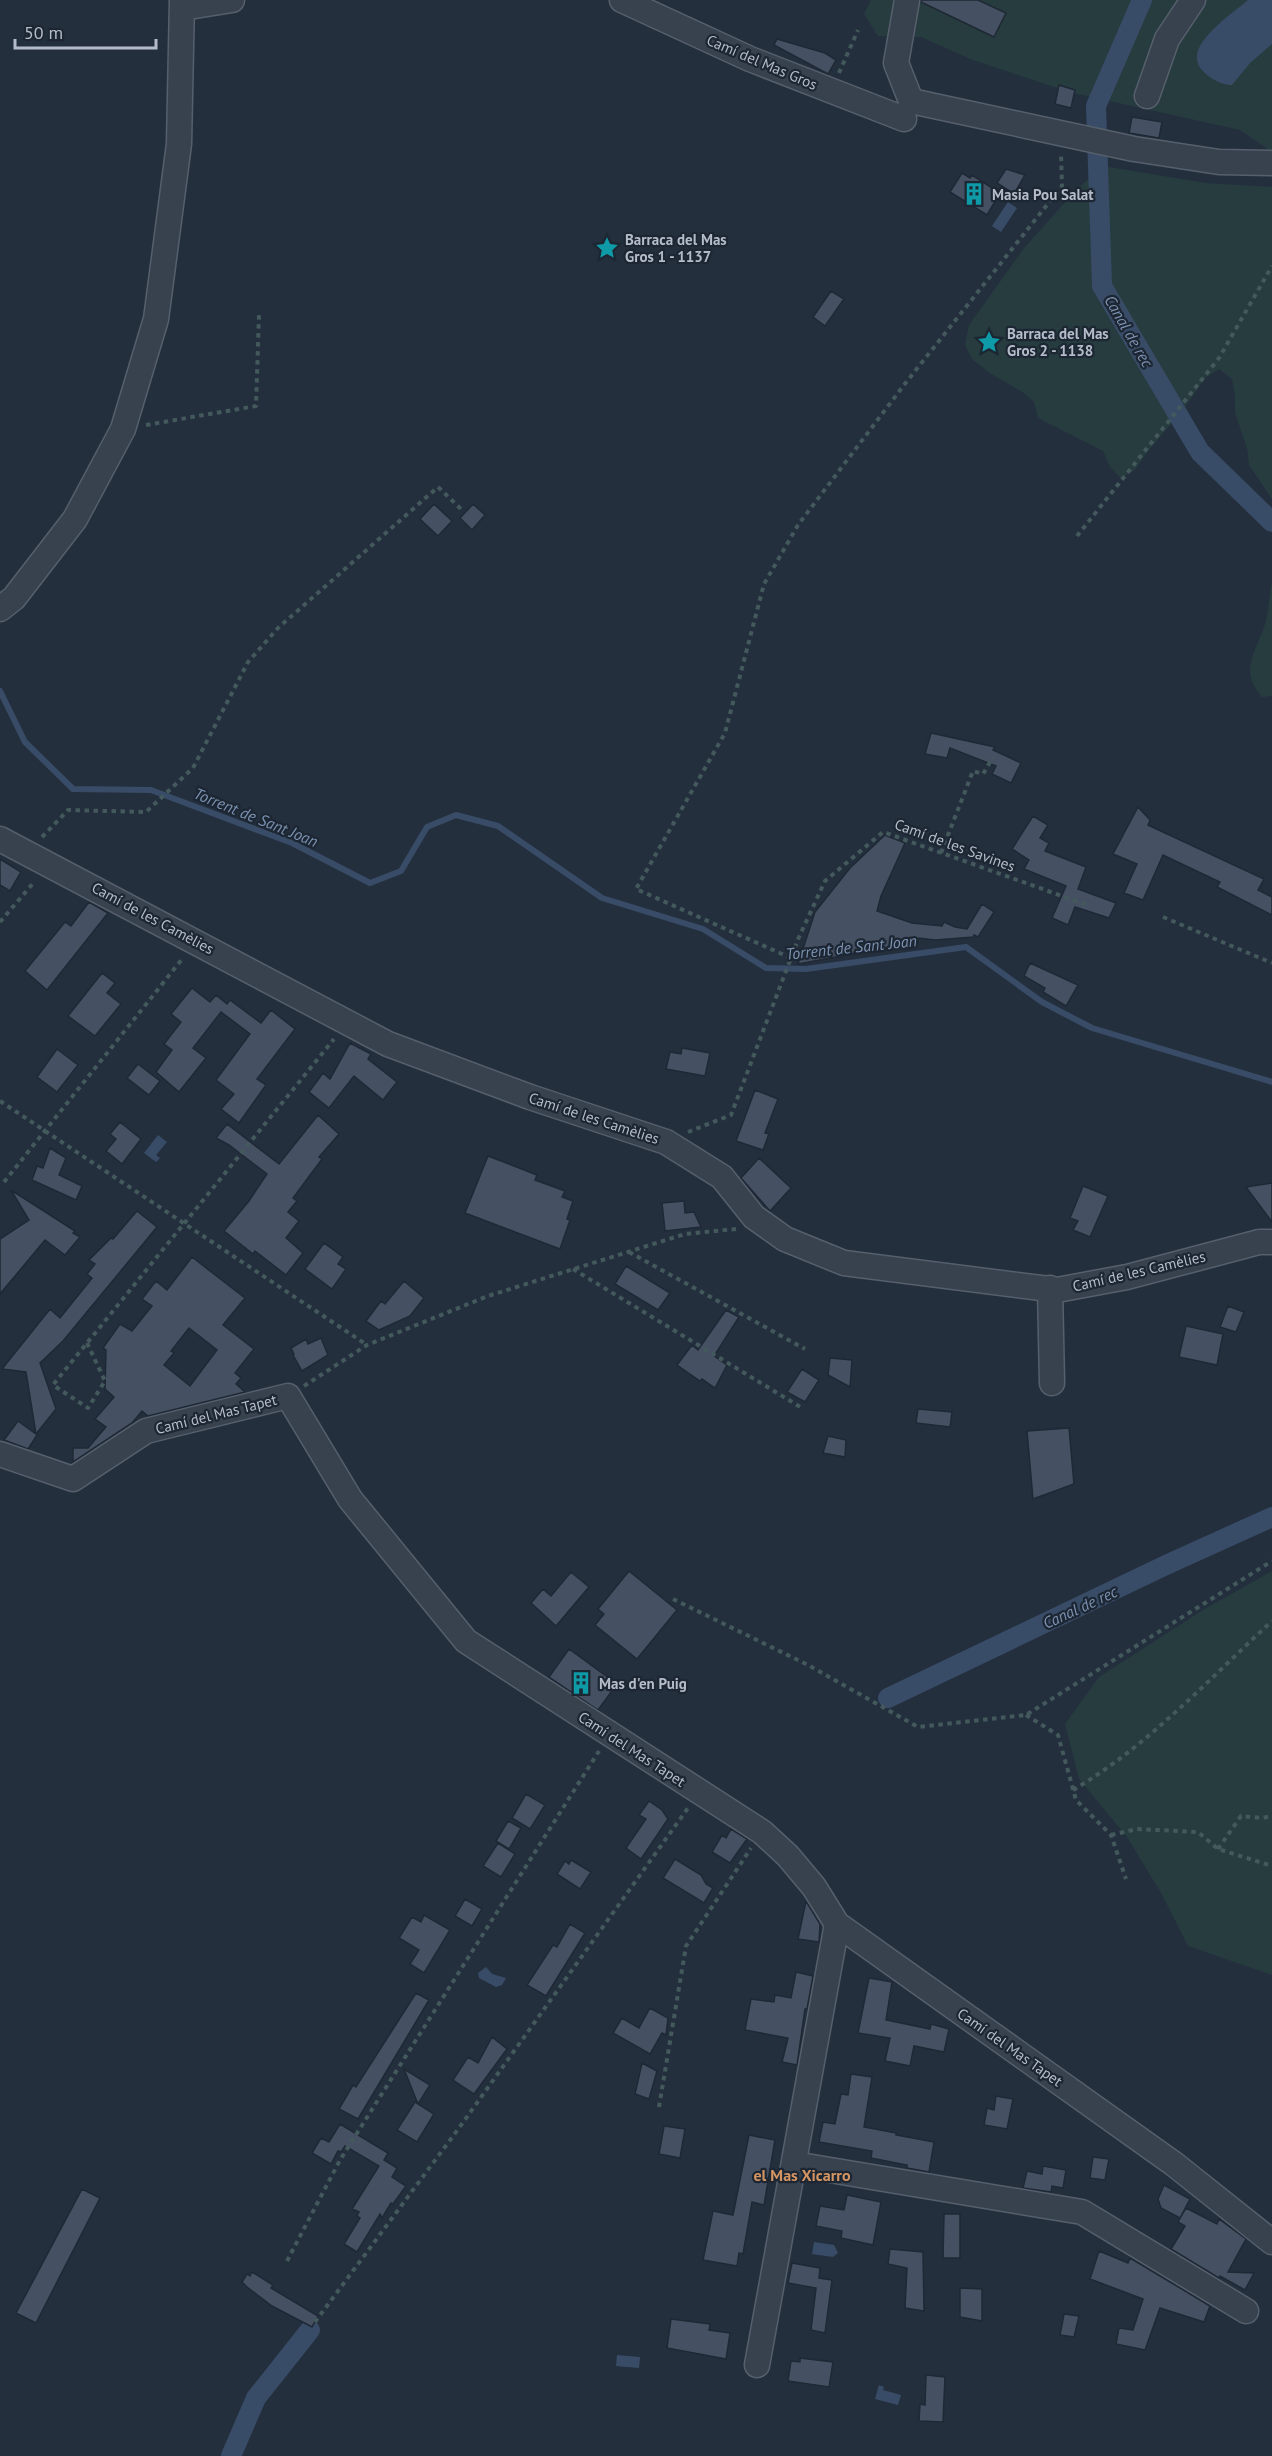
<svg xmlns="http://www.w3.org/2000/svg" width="1272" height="2456" font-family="'PT Sans',sans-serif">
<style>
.green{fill:#263c3f}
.water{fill:#394c67}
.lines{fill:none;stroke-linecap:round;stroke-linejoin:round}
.stream{stroke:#394c67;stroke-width:6}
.canal{stroke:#394c67;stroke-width:20}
.building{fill:#455162;stroke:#1f2835;stroke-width:1.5;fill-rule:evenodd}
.minor-casing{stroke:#565f6c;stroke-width:27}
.path{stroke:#44595c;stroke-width:4;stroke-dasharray:4.5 4.5;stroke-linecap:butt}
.minor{stroke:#38414e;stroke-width:24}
.labels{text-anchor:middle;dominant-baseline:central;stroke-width:4.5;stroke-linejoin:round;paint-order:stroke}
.street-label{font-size:15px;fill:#b4bcc9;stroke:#1d2633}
.poi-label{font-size:15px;font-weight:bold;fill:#b4bcc9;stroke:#1d2633;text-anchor:start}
.water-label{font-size:16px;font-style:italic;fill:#7c92b1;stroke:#1d2633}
.neighbourhood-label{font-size:16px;font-weight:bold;fill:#d59563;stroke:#1d2633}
</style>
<rect width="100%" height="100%" fill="#242f3e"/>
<!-- green -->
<path class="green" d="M871,0H1272V152L1240,130L1069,92L970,59L921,37L878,36L864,14Z
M1109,167L1206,183L1272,187V499L1249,465L1247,448L1235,413V394L1232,379L1219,369L1205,378L1185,407L1145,455L1135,470L1121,478L1110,467L1103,451L1038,418L1034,402L1021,391L991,374L972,359L965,345L969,325L1024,248L1078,188L1094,174Z
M1272,582V696L1262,697C1238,670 1256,652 1265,624C1269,610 1269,596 1272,582Z
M1272,1571V1975L1188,1946L1161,1893L1127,1837L1079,1779L1065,1724L1099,1677L1203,1610Z"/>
<!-- water -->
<path class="water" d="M1248,0H1272V44L1250,63L1232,85C1222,85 1210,79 1203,71C1179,48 1231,15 1248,0Z
M1008,202L1017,208L1001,232L992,226Z
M158,1135L167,1142L156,1155L160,1158L156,1162L144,1153Z
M486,1967L492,1974L506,1978L502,1985L496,1987L479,1978L478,1973Z
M814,2242L834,2245L838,2253L833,2257L812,2254Z
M617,2355L640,2357L639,2368L616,2366Z
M879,2385L884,2387L883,2390L901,2395L898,2405L875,2399Z"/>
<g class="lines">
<!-- stream -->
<path class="stream" d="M0,691L25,742L73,789L151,790L292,843L370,883L401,871L427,827L456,815L498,826L602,898L703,929L766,968L806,969L966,947L1042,1002L1092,1028L1272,1082"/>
<!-- canal -->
<path class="canal" d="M1142,0L1096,106L1102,286L1200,452L1272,522
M888,1698L1166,1565L1272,1517
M231,2456L256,2398L310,2330"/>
</g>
<!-- building -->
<path class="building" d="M921,0H978L1006,13L994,37L921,2Z
M777,39L825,53L836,60L828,74L774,45Z
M1059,85L1075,90L1071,108L1055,104Z
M1132,117L1162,122L1159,138L1129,133Z
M1006,169L1025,175L1014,194L997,183Z
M962,173L970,178L972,175L1000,193L987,215L950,192Z
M831,291L844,299L825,326L813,317Z
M434,504L452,521L438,536L420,519Z
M473,504L485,515L472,530L460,518Z
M931,733L995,747L993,750L1021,763L1011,783L992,774L996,766L950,748L947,758L925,754Z
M1138,807L1150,820L1148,825L1264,879L1258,890L1272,897V915L1217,887L1220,882L1163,855L1143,900L1124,893L1137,864L1113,854Z
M1033,816L1048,825L1040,838L1049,843L1045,851L1086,867L1078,889L1116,903L1109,918L1075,907L1068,925L1052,918L1066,886L1024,869L1029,860L1012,849Z
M885,835L905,843L881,896L877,911L912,923L942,926L944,922L955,927L967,929L982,904L994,912L978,937L974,935V937L935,940L919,938L917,942L798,964L815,912L850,868Z
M0,859L21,872L10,891L0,885Z
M89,902L108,913L47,990L25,971L65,922L71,926Z
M1030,963L1078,985L1066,1006L1043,992L1045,988L1024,976Z
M102,973L115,983L107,993L121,1004L95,1036L68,1016Z
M192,988L210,1002L216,995L227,1004L230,1000L261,1023L271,1010L295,1029L257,1079L266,1085L239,1123L221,1109L234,1094L216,1080L250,1034L221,1012L193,1048L206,1058L179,1092L156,1072L172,1050L164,1044L181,1022L171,1014Z
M350,1043L371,1054L368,1059L397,1082L383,1100L354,1076L329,1108L309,1092L323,1073L330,1079Z
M682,1048L710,1053L705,1076L666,1069L670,1052L681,1054Z
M57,1049L78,1065L57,1092L37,1077Z
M138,1064L160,1081L149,1095L127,1078Z
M755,1090L778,1099L765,1133L769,1134L763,1150L736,1141Z
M318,1115L339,1134L319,1157L322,1159L293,1198L297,1201L288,1212L299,1221L286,1238L303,1253L286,1275L255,1251L253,1254L224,1231L249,1201L267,1174L229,1145L216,1138L227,1124L279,1164Z
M120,1122L141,1139L122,1164L106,1151L116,1139L110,1134Z
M50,1148L66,1158L59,1175L82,1186L76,1200L32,1180L37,1166L43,1168Z
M488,1156L537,1175L535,1180L565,1191L562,1197L573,1201L567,1219L570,1220L560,1249L465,1213Z
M759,1158L791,1188L770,1211L741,1178Z
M1272,1183V1222L1246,1187Z
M1083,1186L1108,1196L1090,1237L1073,1230L1078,1221L1070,1218Z
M11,1190L75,1231L73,1233L80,1237L65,1255L45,1240L0,1294V1239L29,1220Z
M684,1201L685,1213L694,1212L701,1227L665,1231L662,1203Z
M137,1211L157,1227L63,1341L40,1363L56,1409L36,1434L37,1435L28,1449L4,1440L18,1421L36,1434L26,1372L2,1369L50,1309L60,1318L92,1278L87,1274L95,1264L89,1260L111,1238L113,1239Z
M324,1243L343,1257L338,1264L346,1269L332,1289L305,1269Z
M192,1257L245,1298L223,1325L254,1349L235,1373L241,1378L236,1384L245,1392L148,1416L142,1411L132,1423L73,1462V1448H88L106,1427L95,1419L114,1397L105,1389L106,1350L103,1348L120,1324L132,1331L152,1306L142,1299L156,1281L167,1290ZM189,1328L217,1350L190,1386L164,1365L174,1353L171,1351Z
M626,1266L670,1293L658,1310L615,1284Z
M404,1281L424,1298L410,1316L379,1330L366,1321L381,1301L385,1304Z
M1228,1306L1244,1312L1236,1332L1220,1327Z
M726,1310L739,1317L714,1356L727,1365L715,1388L702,1379L700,1381L677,1365L692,1345L698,1350Z
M1186,1326L1223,1334L1217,1365L1179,1357Z
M321,1338L328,1355L302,1371L293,1355L294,1354L291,1348L306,1339L308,1344Z
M830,1358L852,1360L850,1387L828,1375Z
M802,1369L819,1380L805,1402L787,1392Z
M918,1409L952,1412L950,1427L916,1423Z
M1069,1428L1074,1484L1033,1499L1027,1431Z
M828,1436L846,1440L845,1457L823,1453Z
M629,1571L677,1610L637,1659L595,1625L604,1614L598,1609Z
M571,1572L589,1587L556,1626L531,1603L543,1589L551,1596Z
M569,1649L617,1684L598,1710L549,1677Z
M526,1794L545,1805L530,1829L512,1818Z
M649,1801L662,1810L668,1819L641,1859L626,1848L646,1819L639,1815Z
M508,1821L521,1828L509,1849L496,1841Z
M731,1829L747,1839L730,1863L712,1852L722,1835L726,1838Z
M498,1843L515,1854L501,1877L483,1866Z
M675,1859L701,1875L706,1884L713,1888L704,1903L663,1878Z
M571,1860L591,1872L580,1889L557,1874L565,1861L569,1864Z
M465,1899L482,1909L472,1926L455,1916Z
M806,1901L820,1924L819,1942L798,1939Z
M424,1915L450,1930L424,1973L410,1964L419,1950L399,1938L412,1917L421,1922Z
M570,1924L585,1933L546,1996L527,1985L553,1945L557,1947Z
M796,1972L813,1976L807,2009H805L797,2065L782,2062L788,2038L745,2030L751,1999L774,2002L775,1995L791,1998Z
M869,1978L892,1982L886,2020L930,2029L931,2024L949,2029L944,2052L914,2046L910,2066L885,2061L890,2038L858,2033Z
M416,1993L429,2000L358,2119L339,2109L353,2085L356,2087Z
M650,2008L668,2018L666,2035L662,2033L650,2054L613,2033L622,2018L639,2028Z
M492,2037L507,2049L474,2094L453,2080L468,2057L478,2063Z
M642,2063L657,2071L649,2099L635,2094Z
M404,2069L430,2085L418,2104L434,2114L417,2142L397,2130L415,2102L418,2104Z
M851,2074L872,2077L864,2127L896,2133V2135L934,2142L929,2172L907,2168V2165L871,2158L872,2151L819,2142L823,2122L835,2124L841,2094L848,2095Z
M996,2096L1013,2099L1007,2129L984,2125L987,2108L994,2110Z
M340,2124L388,2153L384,2160L397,2168L392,2177L406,2186L393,2204L391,2203L382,2218L380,2214L357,2252L344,2244L360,2218L357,2216L359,2212L352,2209L379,2166L345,2146L341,2152L338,2151L331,2164L312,2153L321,2138L329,2142Z
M664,2126L685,2129L680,2158L659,2154Z
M749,2135L775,2140L764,2205L752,2202L743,2254L739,2253L737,2266L703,2260L713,2211L733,2215Z
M1093,2157L1109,2159L1105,2180L1090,2178Z
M1043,2166L1066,2170L1063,2188L1052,2186L1051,2192L1023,2188L1027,2171L1042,2174Z
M1164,2185L1190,2199L1180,2218L1161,2208L1158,2199Z
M82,2189L100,2198L36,2323L16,2313Z
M847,2195L881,2202L873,2245L841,2238L842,2231L816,2226L820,2206L844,2210Z
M1186,2208L1217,2224L1219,2219L1246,2239L1228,2272L1254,2273L1245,2290L1220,2276L1219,2278L1171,2249L1185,2226L1178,2222Z
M944,2214H960V2258H943Z
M890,2249L923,2252L924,2311L905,2308L907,2268L888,2264Z
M1099,2251L1128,2263L1130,2258L1210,2306L1204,2322L1160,2308L1145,2350L1116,2344L1119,2328L1133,2330L1143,2299L1090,2279Z
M792,2263L820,2268L819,2278L832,2280L825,2333L811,2330L816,2288L788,2283Z
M252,2272L273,2285L271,2288L318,2316L312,2327L272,2306L247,2287L242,2282L247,2274L250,2276Z
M960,2288L982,2289V2321L960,2317Z
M1064,2314L1079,2316L1074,2337L1060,2335Z
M671,2319L710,2324L709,2330L730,2333L726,2359L667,2348Z
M800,2358L833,2362L829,2387L788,2381L791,2361L800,2362Z
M926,2375L945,2377L943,2422L919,2421L920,2404L925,2405Z"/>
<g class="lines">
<!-- minor casing -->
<g class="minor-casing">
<path id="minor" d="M622,0L750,59L904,119
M907,0L896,63L911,101L1134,149L1219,162L1272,163
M182,8L232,0
M1147,96L1167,39L1193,0
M0,609L14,598L75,519L123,429L156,319L179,144L182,0
M0,839L388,1044L530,1097L666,1142L722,1177L754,1217L785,1239L844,1263L1057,1290L1127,1277L1259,1242H1272
M1050,1288L1052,1383
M0,1454L73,1479L146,1431L288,1396L350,1499L466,1641L762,1832L788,1856L814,1887L837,1924L1174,2164L1272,2242
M794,2164L1082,2212L1246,2311
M757,2365L837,1924"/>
</g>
<!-- path -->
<path class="path" d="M839,73L858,30
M146,425L256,406L259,315
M1077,536L1219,358L1272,266
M42,837L68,810L146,812L193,768L248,662L278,628L438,487L461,509
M941,853L973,771L983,774L993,757
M1163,917L1272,963
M0,922L35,881
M791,958L636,889L725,733L764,584L798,525L904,385L1062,186L1061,153
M0,1101L367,1345
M688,1132L731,1115L799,937L825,881L883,832L1090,906
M4,1182L183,958
M629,1252L805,1349
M573,1269L802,1408
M87,1343L105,1381L88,1408L53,1385L87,1343L334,1039
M304,1386L367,1345L488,1296L685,1234L736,1229
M673,1599L808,1665L918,1727L1026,1715L1272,1561
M1026,1715L1058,1735L1076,1800L1111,1835L1126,1879
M1073,1790C1148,1746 1208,1680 1272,1621
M1111,1835L1137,1829L1198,1832L1218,1849L1272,1866
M1218,1849L1241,1816L1262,1818L1272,1816
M659,2107L686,1946L751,1848
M287,2261L340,2160L599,1751
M315,2322L459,2128L688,1808"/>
<!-- minor -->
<use href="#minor" class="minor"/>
</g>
<!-- icons -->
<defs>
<g id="building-bare" transform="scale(1.8)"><path d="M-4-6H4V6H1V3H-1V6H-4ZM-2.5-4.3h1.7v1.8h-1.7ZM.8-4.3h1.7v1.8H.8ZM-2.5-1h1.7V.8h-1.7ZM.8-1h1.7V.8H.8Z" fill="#0f9aa8" stroke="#1d2633" stroke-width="2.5" paint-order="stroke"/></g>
<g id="sight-bare" transform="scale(1.8)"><path d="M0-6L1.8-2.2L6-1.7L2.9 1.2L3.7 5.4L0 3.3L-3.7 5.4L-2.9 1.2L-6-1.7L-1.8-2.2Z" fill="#0f9aa8" stroke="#1d2633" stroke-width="2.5" paint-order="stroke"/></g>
</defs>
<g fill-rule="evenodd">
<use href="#building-bare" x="974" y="194"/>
<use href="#sight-bare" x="607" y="248"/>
<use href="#sight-bare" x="989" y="342"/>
<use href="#building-bare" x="581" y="1683"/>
</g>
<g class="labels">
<!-- street labels -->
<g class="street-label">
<text transform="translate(762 62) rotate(23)">Camí del Mas Gros</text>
<text transform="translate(955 845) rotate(20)">Camí de les Savines</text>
<text transform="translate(153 918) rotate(28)">Camí de les Camèlies</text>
<text transform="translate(594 1118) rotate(18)">Camí de les Camèlies</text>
<text transform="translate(1139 1271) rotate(-13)">Camí de les Camèlies</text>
<text transform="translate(216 1414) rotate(-14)">Camí del Mas Tapet</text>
<text transform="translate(632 1749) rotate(33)">Camí del Mas Tapet</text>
<text transform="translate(1010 2047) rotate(35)">Camí del Mas Tapet</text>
</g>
<!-- poi labels -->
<g class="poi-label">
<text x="992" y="194">Masia Pou Salat</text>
<text x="625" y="239">Barraca del Mas<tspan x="625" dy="17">Gros 1 - 1137</tspan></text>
<text x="1007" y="333">Barraca del Mas<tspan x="1007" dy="17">Gros 2 - 1138</tspan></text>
<text x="599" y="1683">Mas d'en Puig</text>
</g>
<!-- water labels -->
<g class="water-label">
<text transform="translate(1129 331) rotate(60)">Canal de rec</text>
<text transform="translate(256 817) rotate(22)">Torrent de Sant Joan</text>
<text transform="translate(851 947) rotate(-6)">Torrent de Sant Joan</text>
<text transform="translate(1080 1607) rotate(-25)">Canal de rec</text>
</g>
<!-- neighbourhood labels -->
<g class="neighbourhood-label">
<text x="802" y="2175">el Mas Xicarro</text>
</g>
</g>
<!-- scale -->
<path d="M15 39v9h141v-9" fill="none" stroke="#b4bcc9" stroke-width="3"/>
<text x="24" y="39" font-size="18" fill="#b4bcc9" stroke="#1d2633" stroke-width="4.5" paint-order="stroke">50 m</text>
</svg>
